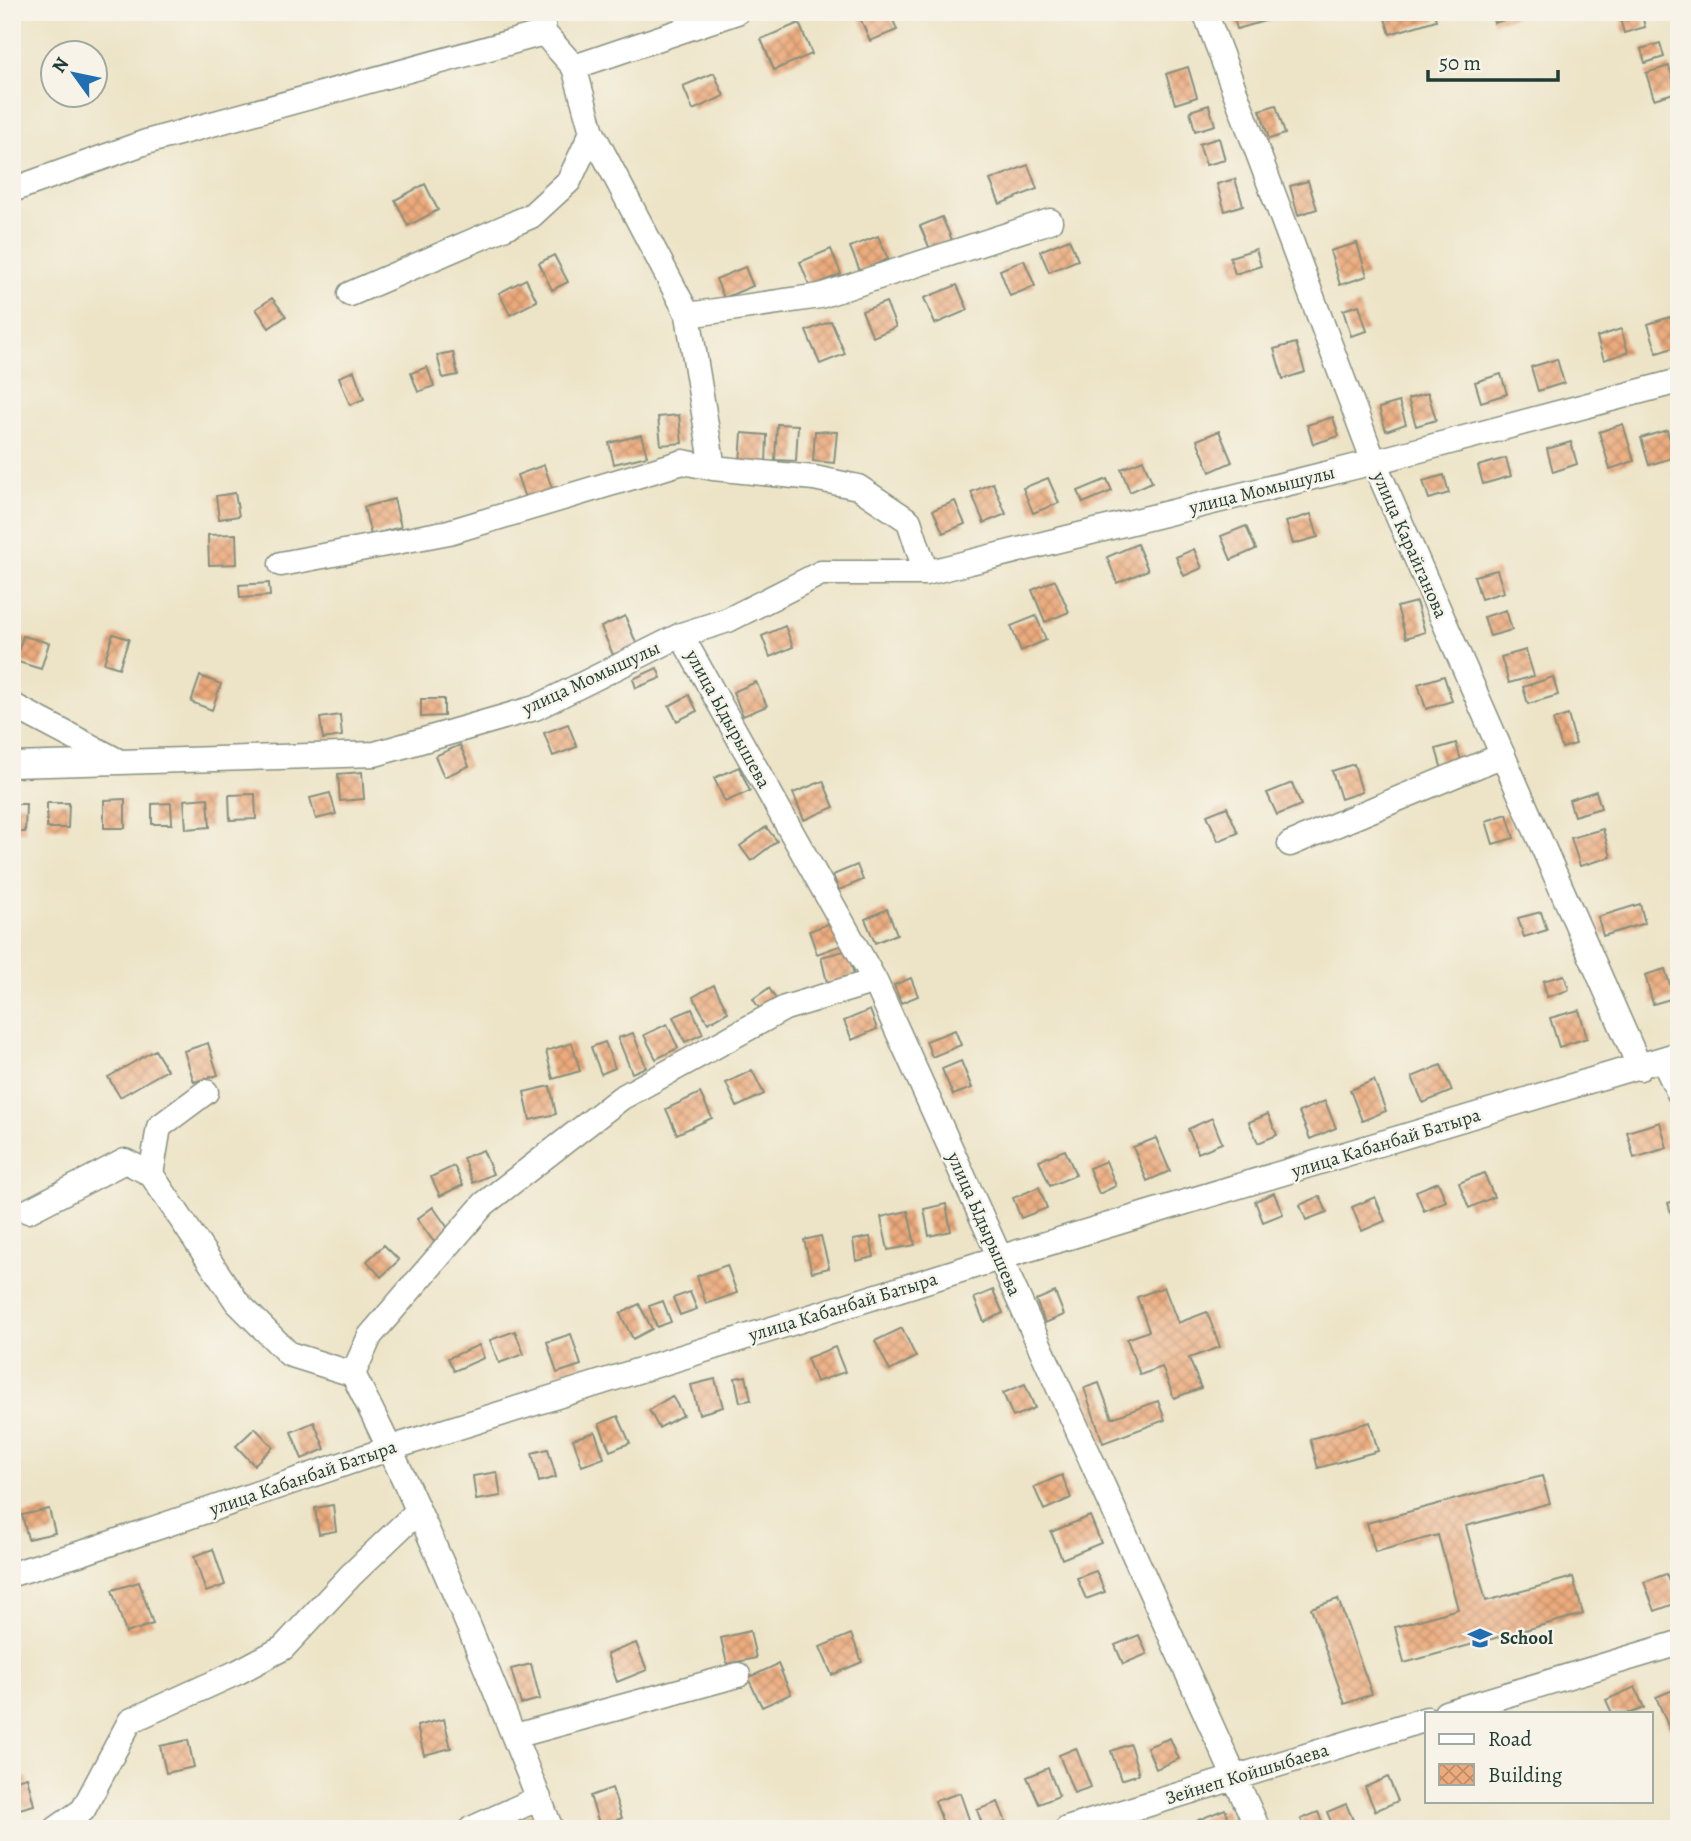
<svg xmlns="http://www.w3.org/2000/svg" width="1691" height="1841" font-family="Alegreya,serif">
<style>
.building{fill:url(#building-cross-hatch)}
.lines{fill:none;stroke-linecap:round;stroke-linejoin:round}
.minor-casing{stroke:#86907e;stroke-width:27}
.minor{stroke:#fff;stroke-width:24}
.labels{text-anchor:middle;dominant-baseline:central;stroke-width:5;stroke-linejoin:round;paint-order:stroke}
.street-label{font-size:19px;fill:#1f3d34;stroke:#f7f3e8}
.poi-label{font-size:19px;font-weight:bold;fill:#1f3d34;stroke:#f7f3e8;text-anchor:start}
</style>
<defs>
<pattern id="building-cross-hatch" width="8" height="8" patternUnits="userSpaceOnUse" patternTransform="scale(1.75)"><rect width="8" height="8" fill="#edab7d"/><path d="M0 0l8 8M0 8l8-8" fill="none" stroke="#bf8c67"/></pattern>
</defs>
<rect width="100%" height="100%" fill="#f7f3e8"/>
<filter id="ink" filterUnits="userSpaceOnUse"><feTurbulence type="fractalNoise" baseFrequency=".0143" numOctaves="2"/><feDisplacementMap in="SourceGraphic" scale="14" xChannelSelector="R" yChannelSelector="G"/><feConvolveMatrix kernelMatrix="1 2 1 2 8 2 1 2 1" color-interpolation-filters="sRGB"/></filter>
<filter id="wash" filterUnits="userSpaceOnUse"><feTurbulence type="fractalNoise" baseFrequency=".00686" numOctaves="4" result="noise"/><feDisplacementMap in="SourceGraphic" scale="28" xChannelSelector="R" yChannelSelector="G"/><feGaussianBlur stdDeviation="1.57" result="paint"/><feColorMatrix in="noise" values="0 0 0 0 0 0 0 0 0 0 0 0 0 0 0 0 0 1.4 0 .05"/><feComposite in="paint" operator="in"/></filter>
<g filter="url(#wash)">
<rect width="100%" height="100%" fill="#ede4c7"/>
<g id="blocks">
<!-- building -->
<path class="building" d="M873,12H890L897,30L870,41L860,18Z
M1232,12H1273L1275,18L1237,29Z
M1383,12H1434L1436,20L1390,34Z
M1491,12H1527V13L1494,23Z
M1618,12H1641L1645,27L1624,33Z
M799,23L812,54L774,70L761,39Z
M1660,43L1664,57L1645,63L1641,49Z
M1669,66L1677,92L1654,99L1646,73Z
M1188,67L1197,97L1175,104L1166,74Z
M714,73L724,96L693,110L683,86Z
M1209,105L1215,125L1195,131L1190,111Z
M1276,105L1285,134L1269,139L1260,110Z
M1219,138L1225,160L1206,165L1199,144Z
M1028,165L1037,189L1000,204L990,180Z
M1235,179L1243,205L1225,211L1217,184Z
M1308,181L1317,209L1298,215L1290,186Z
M425,184L438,210L408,226L395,200Z
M942,217L952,240L930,249L920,226Z
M878,236L888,259L860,271L850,247Z
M1069,239L1078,260L1049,272L1040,251Z
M1357,243L1367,276L1340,285L1330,251Z
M831,249L841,274L810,287L800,262Z
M1256,249L1261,266L1235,274L1230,257Z
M554,255L568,282L552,290L539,263Z
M1024,260L1035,286L1010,296L1000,270Z
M745,267L753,286L724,298L716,279Z
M526,279L537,301L510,315L499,293Z
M957,285L968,310L935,324L924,298Z
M272,298L286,316L269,328L256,309Z
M886,302L896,327L873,337L862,311Z
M1359,305L1367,331L1351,336L1343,310Z
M1670,317L1679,346L1657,353L1648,324Z
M831,321L845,354L820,364L806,331Z
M1621,329L1628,352L1604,360L1597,337Z
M1296,343L1305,372L1283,379L1274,349Z
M453,352L458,375L443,378L437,355Z
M1557,359L1564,383L1538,391L1531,367Z
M427,367L434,386L418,392L411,373Z
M354,371L364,399L350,405L339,377Z
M1501,374L1507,394L1481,402L1475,382Z
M1428,393L1436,420L1416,426L1408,399Z
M1399,402L1406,424L1386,431L1379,408Z
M679,415L682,443L661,445L658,417Z
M1333,417L1339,436L1313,444L1307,425Z
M777,424L798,425L796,461L775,460Z
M1623,424L1634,461L1610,469L1599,432Z
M1667,430L1675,457L1649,465L1641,438Z
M815,431L837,432L834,463L813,461Z
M1219,431L1232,462L1210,472L1197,440Z
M742,433L767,435L766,465L740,463Z
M641,435L647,456L614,464L609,443Z
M1571,442L1577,464L1553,472L1547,449Z
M1506,458L1511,476L1483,484L1478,466Z
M1143,460L1152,482L1130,492L1121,469Z
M544,465L553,491L526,501L517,475Z
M1444,475L1449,493L1429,499L1423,481Z
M1048,478L1059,503L1033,513L1023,488Z
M1107,479L1112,491L1083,503L1078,491Z
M993,483L1006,514L984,523L971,492Z
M235,493L239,516L219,519L216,496Z
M394,499L401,527L371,535L364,507Z
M955,501L965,524L943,533L933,510Z
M1311,514L1318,537L1293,544L1286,522Z
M1246,526L1256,549L1231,560L1221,536Z
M236,534L237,564L209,565L208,535Z
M1137,544L1148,570L1117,583L1107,557Z
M1194,549L1202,568L1184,576L1176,557Z
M1497,570L1504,592L1481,599L1474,576Z
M1055,580L1069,612L1045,622L1032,590Z
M269,583L270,596L240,598L239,585Z
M1416,602L1425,632L1406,638L1397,607Z
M1506,610L1512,630L1490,636L1484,617Z
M625,616L637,645L613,655L601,627Z
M1036,616L1046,640L1021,651L1011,626Z
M785,626L793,647L770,657L762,636Z
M113,634L129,639L119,668L104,663Z
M23,636L49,643L41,669L15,661Z
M1526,650L1534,676L1509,683L1501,657Z
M657,668L661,678L636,688L633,679Z
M200,676L221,684L212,710L191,702Z
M1444,676L1452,701L1426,709L1418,684Z
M1553,677L1558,695L1528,704L1523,687Z
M756,682L767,706L743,716L733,692Z
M689,695L697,711L677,721L669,706Z
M421,699H444V716L421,717Z
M340,715L342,736L323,739L320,718Z
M1568,715L1576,744L1562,748L1553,720Z
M568,724L577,747L553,756L544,733Z
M1456,743L1463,767L1443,773L1436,749Z
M460,745L469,766L444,777L435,756Z
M1354,764L1362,792L1341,799L1332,771Z
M739,767L750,791L725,802L714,778Z
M362,772L364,799L340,801L338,774Z
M823,781L834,807L804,820L793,793Z
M1292,783L1301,805L1277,815L1267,793Z
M1596,791L1601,808L1574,816L1569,800Z
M330,793L336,814L316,819L310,798Z
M255,794L256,819L230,820L229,795Z
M208,798L210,827L186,829L184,800Z
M125,799V828H104V800Z
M47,803H69L68,828H47Z
M171,803L172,824H152V804Z
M12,804H26L25,832H12Z
M1227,807L1238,833L1218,841L1207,815Z
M1507,814L1514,838L1493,844L1486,821Z
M766,827L777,841L751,861L740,846Z
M1603,829L1611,857L1580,866L1571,838Z
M857,865L863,880L839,890L833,875Z
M1640,904L1645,923L1603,936L1598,917Z
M887,909L897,934L875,943L865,919Z
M1541,912L1547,930L1524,937L1518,918Z
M834,922L842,945L817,954L809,931Z
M848,950L854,976L827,982L821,957Z
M1665,969L1674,998L1653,1004L1645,975Z
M1564,975L1569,990L1547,997L1543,981Z
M911,978L918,996L901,1003L894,985Z
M714,985L728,1012L708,1023L693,997Z
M769,988L777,1001L761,1011L753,999Z
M692,1009L703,1034L685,1042L673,1017Z
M870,1010L877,1029L852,1040L844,1021Z
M1579,1010L1587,1038L1559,1047L1550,1018Z
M667,1024L678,1048L656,1059L644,1035Z
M955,1030L961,1045L932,1057L926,1041Z
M633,1033L646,1067L632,1073L618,1038Z
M605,1042L615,1068L601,1074L591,1047Z
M208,1043L218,1075L194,1082L184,1051Z
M572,1043L580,1071L553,1079L546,1051Z
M155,1050L167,1070L120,1097L108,1077Z
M961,1061L972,1088L953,1095L942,1069Z
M1441,1065L1452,1091L1423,1103L1412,1077Z
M752,1070L764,1094L737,1107L726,1083Z
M1374,1080L1386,1111L1362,1121L1350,1090Z
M550,1086L556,1114L530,1120L524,1092Z
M700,1093L712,1118L677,1134L666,1109Z
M1325,1101L1336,1128L1310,1139L1299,1112Z
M1268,1114L1277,1135L1258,1143L1249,1122Z
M1212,1118L1222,1143L1198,1153L1188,1129Z
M1660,1122L1667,1148L1634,1158L1627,1132Z
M1156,1138L1170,1171L1147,1181L1133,1147Z
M483,1150L493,1174L473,1183L463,1158Z
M1065,1150L1076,1175L1050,1186L1039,1160Z
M1106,1161L1116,1186L1099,1194L1089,1168Z
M454,1166L463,1185L440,1196L431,1177Z
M1484,1173L1494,1197L1469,1208L1459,1183Z
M1438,1182L1446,1201L1424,1211L1416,1191Z
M1039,1187L1047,1208L1021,1218L1013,1198Z
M1274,1193L1283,1214L1263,1222L1255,1201Z
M1320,1196L1327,1212L1306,1220L1300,1205Z
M1375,1197L1385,1221L1362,1231L1352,1207Z
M1679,1200V1236H1678L1668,1203Z
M946,1204L951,1231L929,1236L924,1209Z
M433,1207L450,1231L434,1242L417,1219Z
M908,1211L915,1245L888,1250L881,1217Z
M821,1236L829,1268L812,1272L804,1240Z
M870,1237L874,1257L856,1261L853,1240Z
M384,1245L399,1260L381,1277L367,1261Z
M727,1265L737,1293L706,1304L697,1276Z
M1164,1287L1178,1323L1207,1312L1220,1347L1189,1358L1201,1388L1174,1398L1162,1367L1140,1375L1127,1339L1149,1331L1137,1297Z
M993,1290L1003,1313L984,1322L974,1298Z
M690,1292L697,1309L680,1315L673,1298Z
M1055,1292L1064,1315L1045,1323L1036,1300Z
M663,1301L671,1322L657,1327L649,1306Z
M639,1304L652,1329L633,1339L620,1314Z
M902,1328L916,1357L890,1371L875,1341Z
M515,1331L524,1354L499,1363L490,1340Z
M571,1334L581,1365L557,1373L547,1342Z
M479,1345L484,1358L454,1371L448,1358Z
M835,1347L845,1372L816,1382L807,1358Z
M746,1376L751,1400L740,1402L735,1378Z
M715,1379L723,1407L699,1414L691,1385Z
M1099,1383L1112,1418L1158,1401L1165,1420L1103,1443L1084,1388Z
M1025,1384L1035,1408L1013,1417L1003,1393Z
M672,1396L683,1415L659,1428L649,1410Z
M618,1416L630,1443L610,1451L599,1424Z
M314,1422L325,1449L302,1459L291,1432Z
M1370,1422L1378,1451L1318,1468L1310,1439Z
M255,1428L273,1447L254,1465L236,1446Z
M595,1432L604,1458L582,1466L573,1439Z
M548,1449L556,1477L539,1482L532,1453Z
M497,1472L501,1496L476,1500L473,1476Z
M1062,1475L1071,1498L1044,1510L1034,1487Z
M1542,1476L1550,1503L1466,1526L1486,1601L1573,1577L1583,1614L1404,1663L1395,1627L1458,1609L1438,1535L1375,1552L1367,1523Z
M333,1505L336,1531L319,1534L315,1508Z
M49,1509L55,1533L28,1539L22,1515Z
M1090,1516L1101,1543L1062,1559L1051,1532Z
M213,1549L225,1585L206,1592L194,1556Z
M1096,1571L1105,1592L1086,1599L1077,1578Z
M1666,1574L1677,1603L1655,1611L1644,1582Z
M139,1582L153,1624L126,1633L112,1590Z
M1338,1599L1372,1694L1345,1704L1311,1608Z
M750,1631L756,1658L727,1664L721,1638Z
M851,1634L862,1662L832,1675L820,1647Z
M1139,1635L1147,1654L1123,1664L1115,1645Z
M636,1643L647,1670L617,1682L607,1654Z
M531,1664L540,1699L521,1704L511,1669Z
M778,1664L791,1694L762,1707L748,1678Z
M1635,1687L1644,1708L1631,1713H1612L1606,1700Z
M1673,1690L1679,1703V1724L1669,1728L1656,1697Z
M444,1719L451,1748L424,1755L417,1726Z
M1170,1738L1179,1759L1156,1769L1147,1747Z
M188,1740L194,1767L166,1773L160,1746Z
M1130,1744L1139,1774L1121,1780L1111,1751Z
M1076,1748L1091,1787L1074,1793L1059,1755Z
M1048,1768L1059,1796L1039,1804L1027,1777Z
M27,1777L34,1805L12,1811V1781Z
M1388,1777L1398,1801L1375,1811L1365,1787Z
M612,1788L622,1818L600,1826L590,1796Z
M960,1793L972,1828L945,1829L935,1801Z
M998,1802L1006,1822L984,1829L977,1810Z
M1346,1804L1357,1829H1334L1327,1812Z
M1225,1809L1233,1829H1201L1198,1820Z
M535,1812L541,1829H523L519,1818Z
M1318,1812L1325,1829H1305L1301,1819Z"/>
</g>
</g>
<g filter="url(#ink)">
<use href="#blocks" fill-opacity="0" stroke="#86907e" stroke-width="2"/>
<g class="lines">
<!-- minor casing -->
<g class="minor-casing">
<path id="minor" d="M542,12L544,33L574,67L592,132L688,315L820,296L1050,221
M1205,12L1374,462L1640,1068
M574,67L737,12
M12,190L146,142L544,33
M350,294L531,216L569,181L592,132
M688,315L713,468
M281,564L449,532L683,462L713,468L814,478L858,487L909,521L926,573
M681,635L875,981L1258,1829
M12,705L120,762L375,754L535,708L681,635L728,620L821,573H926L1374,462L1679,381
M12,765L120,762
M1290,844L1503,755
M1663,1060L1679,1093
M206,1092L159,1127L151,1174L237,1302L289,1354L353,1374C428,1521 490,1676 551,1829
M28,1211L125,1161L151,1174
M353,1374L370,1336L484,1204L621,1098L785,1008L875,981
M12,1574L85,1552L391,1448L999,1258L1679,1054
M1446,1713L1679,1643
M515,1736L738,1675
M56,1829L83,1810L130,1721L238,1672L283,1648L351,1575L418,1511
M471,1829L539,1798
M1067,1829L1427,1719"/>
</g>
<!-- minor -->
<use href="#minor" class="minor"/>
</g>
</g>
<!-- icons -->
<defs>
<g id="school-bare" transform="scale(1.89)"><path d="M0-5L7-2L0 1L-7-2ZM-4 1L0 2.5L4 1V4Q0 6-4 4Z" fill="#1f6fb2" stroke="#f7f3e8" stroke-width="2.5" paint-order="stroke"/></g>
</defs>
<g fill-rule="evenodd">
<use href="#school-bare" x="1480" y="1638"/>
</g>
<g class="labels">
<!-- street labels -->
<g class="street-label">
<text transform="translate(1262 490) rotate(-14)">улица Момышулы</text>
<text transform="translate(1410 545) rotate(66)">улица Карайганова</text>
<text transform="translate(591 678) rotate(-25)">улица Момышулы</text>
<text transform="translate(728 719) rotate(61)">улица Ыдырышева</text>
<text transform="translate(1386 1143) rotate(-17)">улица Кабанбай Батыра</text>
<text transform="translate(984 1224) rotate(66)">улица Ыдырышева</text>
<text transform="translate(843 1307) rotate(-17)">улица Кабанбай Батыра</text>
<text transform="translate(303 1478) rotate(-19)">улица Кабанбай Батыра</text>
<text transform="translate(1247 1774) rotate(-17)">Зейнеп Койшыбаева</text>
</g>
<!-- poi labels -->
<g class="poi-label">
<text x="1500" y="1638">School</text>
</g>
</g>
<!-- margin -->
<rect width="1691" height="1841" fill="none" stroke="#f7f3e8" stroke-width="42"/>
<!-- legend -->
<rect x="1425" y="1712" width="228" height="91" fill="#f7f3e8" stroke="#a1aaa0" stroke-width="2"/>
<rect x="1439" y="1734" width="35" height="10" fill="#ffffff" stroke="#a1aaa0" stroke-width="2"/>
<text x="1488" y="1746" font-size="21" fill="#1f3d34">Road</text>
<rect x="1439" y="1764" width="35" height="21" fill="url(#building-cross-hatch)" stroke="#a1aaa0" stroke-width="2"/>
<text x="1488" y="1782" font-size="21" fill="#1f3d34">Building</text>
<!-- north arrow -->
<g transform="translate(74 74) rotate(303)"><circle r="33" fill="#f7f3e8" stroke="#a1aaa0" stroke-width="2"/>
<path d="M0-5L12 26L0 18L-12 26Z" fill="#1f6fb2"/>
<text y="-10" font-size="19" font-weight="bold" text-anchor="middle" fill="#1f3d34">N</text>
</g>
<!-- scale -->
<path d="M1428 70v10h130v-10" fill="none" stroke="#1f3d34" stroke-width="3.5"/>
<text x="1439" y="70" font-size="21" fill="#1f3d34" stroke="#f7f3e8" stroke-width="5" paint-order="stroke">50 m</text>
</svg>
